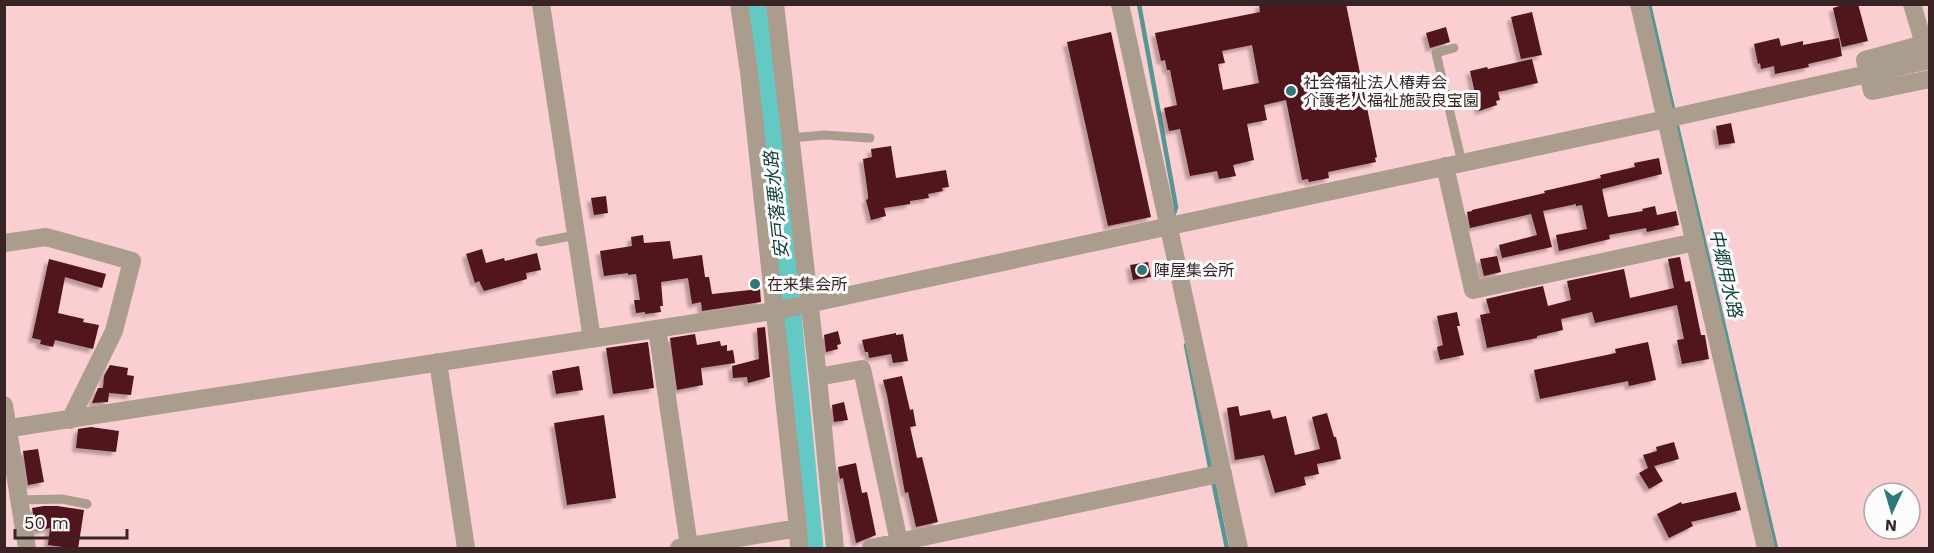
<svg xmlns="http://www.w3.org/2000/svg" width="1934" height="553" font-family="'Work Sans','Noto Sans JP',sans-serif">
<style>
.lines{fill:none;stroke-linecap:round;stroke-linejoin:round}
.stream{stroke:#579695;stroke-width:4.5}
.river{stroke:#64c8c5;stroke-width:27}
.building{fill:#51121e;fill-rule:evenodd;filter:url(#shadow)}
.lane{stroke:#aa9d8d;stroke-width:9}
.street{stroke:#aa9d8d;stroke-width:18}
.poi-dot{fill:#2f7877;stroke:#fcfcfc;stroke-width:2}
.labels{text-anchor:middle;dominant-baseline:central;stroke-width:6;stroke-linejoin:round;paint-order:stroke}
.poi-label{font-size:16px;fill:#382325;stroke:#fcfcfc;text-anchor:start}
.water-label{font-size:18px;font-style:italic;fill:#0d3d3c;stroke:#fcfcfc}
</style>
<defs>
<filter id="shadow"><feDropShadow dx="-4" dy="4" stdDeviation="1.5" flood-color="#0004"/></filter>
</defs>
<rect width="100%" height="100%" fill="#fbcfd2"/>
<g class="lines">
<!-- stream -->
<path class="stream" d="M1139,4L1176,207L1173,217
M1649,4L1674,113
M1676,122L1776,548
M1186,345L1211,472
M1213,481L1227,548"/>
<!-- river -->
<path class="river" d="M756,4L765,72L810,548"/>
</g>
<!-- building -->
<path class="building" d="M1259,4H1346L1377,157L1375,158L1376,162L1328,172L1329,178L1309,182L1308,179L1302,180L1286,100L1264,105L1267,120L1247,124L1254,160L1233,165L1236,176L1219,179L1217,171L1190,176L1180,129L1169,131L1164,108L1177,105L1170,70H1167L1165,60L1161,61L1155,33L1260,12ZM1252,45L1259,83L1223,90L1218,64L1225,63L1222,51Z
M1846,4H1858L1868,41L1842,47L1833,8Z
M1532,12L1542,55L1521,59L1511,17Z
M1446,27L1450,42L1430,48L1426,33Z
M1111,32L1151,217L1108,226L1067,42Z
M1779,38L1781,46L1803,41V45L1839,38L1842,56L1808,64L1809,67L1775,74L1774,66L1761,69L1760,63L1758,64L1754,44Z
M1532,59L1538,83L1498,92L1500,100L1496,101L1497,105L1479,111L1470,71L1487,67L1488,69Z
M1731,123L1735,143L1719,145L1716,126Z
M891,146L896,178L946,170L949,187L942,188L943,191L928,194L929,198L910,201V204L884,208L886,216L871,220L866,200L868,199V195L863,159L872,157L871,149Z
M1659,158L1662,174L1602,189L1608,217L1643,211L1642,209L1655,206L1657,215L1676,211L1679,225L1647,232L1646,228L1609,235L1610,239L1559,251L1556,235L1587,229L1582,205L1576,206V204L1543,211L1552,247L1502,258L1499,245L1537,235L1531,214L1470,228L1467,212L1472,211V210L1545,193L1544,191L1601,178L1600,175L1635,167L1634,163Z
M606,196L608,213L594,215L591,198Z
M643,235L644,243L670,241L673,259L702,255L705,277H709L712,294L760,289L761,302L702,311L701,302L692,304L688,278L661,282L663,306H660L661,312L645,314V312L636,313L634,300H640L636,274L628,275V273L604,276L600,251L632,246L631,237Z
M482,249L486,263L504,258L505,261L537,253L541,270L526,273L527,279L484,291L479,281L475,283L466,254Z
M1497,256L1501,272L1484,276L1480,259Z
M1680,257L1685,282L1690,281L1701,335H1705L1709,359L1682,364L1677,340L1684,339L1677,305L1595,323L1592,312L1561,319L1563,330L1537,336V338L1487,348L1480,315L1490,313L1486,299L1543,286L1548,306L1571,300L1567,281L1624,269L1630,298L1674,288L1668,259Z
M49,259L106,274L102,288L65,277L58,313L84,319L83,322L99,325L93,349L55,340L53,347L40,344L41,340L32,338Z
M1148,262L1151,277L1133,280L1130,265Z
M1457,312L1460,326H1457L1464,355L1440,360L1437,347L1443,345L1437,316Z
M765,327L770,377L748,383L747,377L733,378L732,366L759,359L757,328Z
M838,331L841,344L837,345L838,349L826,352L824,335Z
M896,333V335L903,334L908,361L893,363L891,354L869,358L868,352H865L862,340Z
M695,334L697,345L720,341L721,346L727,345V351L733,350L735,363L701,368L703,385L677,390L670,338Z
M648,342L654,388L613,394L606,348Z
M1648,342L1656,380L1629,386L1628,381L1540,399L1534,370L1616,353L1615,349Z
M110,365L128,368L127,375L134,376L131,395L109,393L108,402L92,403L98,388H103L104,376Z
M579,366L583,390L556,394L552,371Z
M902,376L910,410L913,409L916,426L910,427L917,458L922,457L938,522L916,527L908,492L905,493L887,395L883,380Z
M844,402L848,420L834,422L832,405Z
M1238,406L1240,416L1270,410L1273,419L1286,416L1295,455L1320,449L1312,417L1327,413L1334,437H1336L1341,459L1317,464L1319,474L1304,477L1306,485L1275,493L1264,455L1235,460L1227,408Z
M604,415L616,498L567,505L554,423Z
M91,427L119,431L116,452L76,448L78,429Z
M1674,442L1679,459L1654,466L1663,481L1649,489L1639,473L1648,468L1643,455L1657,451L1656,447Z
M38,449L44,482L28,485L23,451Z
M856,463L862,493L867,492L876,535L856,543L843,478L840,479L838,467Z
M1736,492L1741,510L1691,522L1693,526L1669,538L1657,514L1681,502L1682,504Z
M44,506H57L84,510L78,549L48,545L50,528L36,531L32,508Z"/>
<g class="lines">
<!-- lane -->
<path class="lane" d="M1454,48L1436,53L1462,163
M790,138L824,135L870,138
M540,242L576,235
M19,500L62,499L87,504"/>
<!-- street -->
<path class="street" d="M541,4L592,339
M775,4L818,377L835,548
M1120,4L1239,548
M1639,4L1766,548
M1912,4L1924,44L1865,60L1872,91L1930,79
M1445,166L1473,290L1695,242
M4,243L46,237L132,261L114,331L70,420
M657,329L689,546
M438,362L466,548
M818,377L862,369L899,542
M4,405L27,548
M4,429L780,310L1666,119L1930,60
M798,528L799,548
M679,548L798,528L749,72L739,4
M871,548L1223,473"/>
</g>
<!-- markers -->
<g class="poi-dot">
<circle cx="1291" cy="91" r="6"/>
<circle cx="1142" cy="270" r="6"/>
<circle cx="755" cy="284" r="6"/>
</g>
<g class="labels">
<!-- poi labels -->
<g class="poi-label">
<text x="1303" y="82">社会福祉法人椿寿会<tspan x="1303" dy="18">介護老人福祉施設良宝園</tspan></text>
<text x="1154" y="270">陣屋集会所</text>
<text x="767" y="284">在来集会所</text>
</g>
<!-- water labels -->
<g class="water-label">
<text transform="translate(776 205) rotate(-96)">安戸落悪水路</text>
<text transform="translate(1726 273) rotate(77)">中郷用水路</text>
</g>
</g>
<!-- border -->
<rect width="1934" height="553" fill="none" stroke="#382325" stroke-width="12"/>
<!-- north arrow -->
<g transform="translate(1892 511) rotate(184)"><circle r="28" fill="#fcfcfc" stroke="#aea5a6" stroke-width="1.5"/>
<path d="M0-4.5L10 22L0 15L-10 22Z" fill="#2f7877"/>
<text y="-9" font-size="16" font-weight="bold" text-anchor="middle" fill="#382325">N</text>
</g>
<!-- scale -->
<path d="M15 529v9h112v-9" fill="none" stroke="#382325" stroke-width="3"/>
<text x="24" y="529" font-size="18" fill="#382325" stroke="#fcfcfc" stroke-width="4.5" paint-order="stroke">50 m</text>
</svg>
